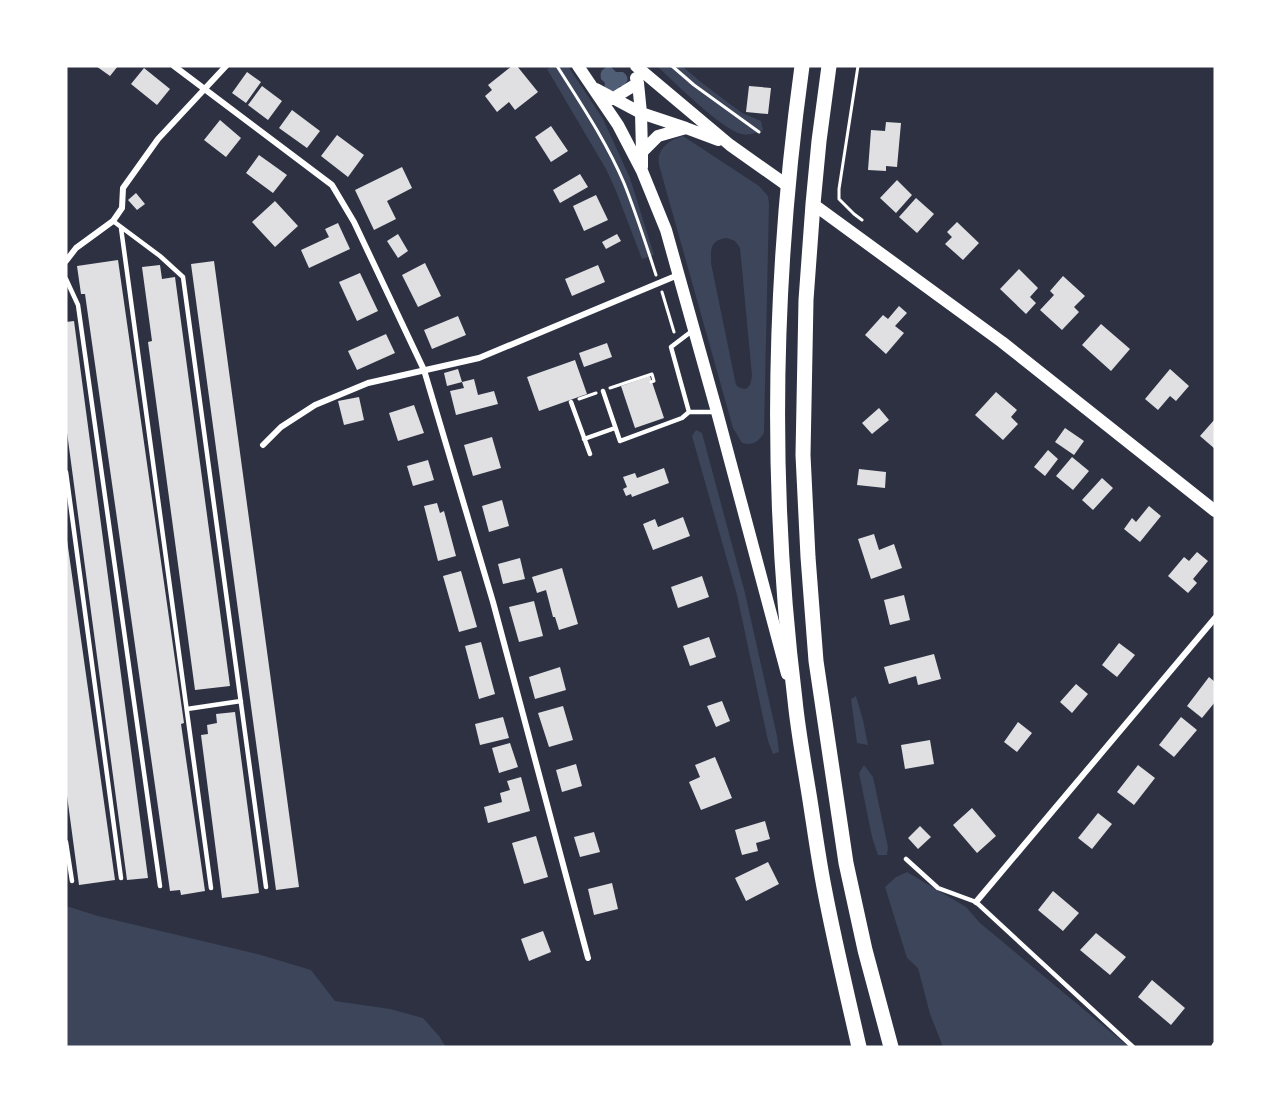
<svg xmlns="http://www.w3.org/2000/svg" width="1281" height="1113" font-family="'Fira Sans Condensed',sans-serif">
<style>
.green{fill:#3c4559;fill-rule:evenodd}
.water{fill:#4f5d75}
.building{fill:#e0e0e3}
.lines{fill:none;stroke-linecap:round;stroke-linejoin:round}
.path{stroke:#fff;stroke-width:3}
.service{stroke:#fff;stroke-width:4.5}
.minor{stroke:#fff;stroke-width:6}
.secondary{stroke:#fff;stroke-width:12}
.trunk{stroke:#fff;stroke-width:15}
</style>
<rect width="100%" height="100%" fill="#2d3142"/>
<!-- green -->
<path class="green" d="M553,66H568L603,119L630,178L654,255L642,259L616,191L606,169L547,69Z
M657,66H682L702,83L742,113L761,121L763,130C755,133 749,136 741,134C720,128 674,82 657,66Z
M683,136L759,186L768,196L769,204L764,433C758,442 753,446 742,443L733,428L659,165C656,149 669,140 683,136ZM727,238L735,241L740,248L752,376L750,385L746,389L740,388L736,385L711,263C711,249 710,240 727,238Z
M696,430L702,433L745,593L777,736L779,752L773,754L768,741L737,595L692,436Z
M856,696L863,720L868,745L857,743L851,699Z
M864,765L873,777L888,847L887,855H878L872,837L859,773Z
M907,872L966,907L980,923L1129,1047H943L930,1014L918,968L907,958L885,887L896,877Z
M66,906L98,916L261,955L311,970L335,1001L390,1009L423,1018L439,1036L446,1047H66Z"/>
<!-- water -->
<path class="water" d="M607,67H611L616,72H623C629,77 629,81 623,86H620L617,92L604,89L605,83L601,79C600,72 601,70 607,67Z"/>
<!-- building -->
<path class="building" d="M96,66H118L110,76Z
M512,66H517L538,92L515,110L509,102L497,112L485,96L492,90L488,85Z
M144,68L170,89L157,105L131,84Z
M247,72L261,82L246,103L232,93Z
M262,86L282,101L268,120L248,105Z
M749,86L771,88L768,114L746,112Z
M292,110L320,131L307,148L279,128Z
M220,120L241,138L226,157L204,140Z
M886,122L901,123L897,167L886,166V171L868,170L871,130L885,131Z
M551,126L568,151L551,162L535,137Z
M337,135L364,155L348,177L321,156Z
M259,155L287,175L273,193L246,173Z
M402,167L412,188L387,201L396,219L374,230L355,190Z
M580,174L588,187L560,203L553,190Z
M897,180L912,195L896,213L880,198Z
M136,193L145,204L137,210L128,200Z
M596,195L608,220L584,231L573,206Z
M916,198L934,214L917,233L899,217Z
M275,201L298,226L275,247L252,222Z
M957,222L979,243L963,260L945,244L952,237L947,232Z
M338,223L350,249L309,268L301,250L329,237L325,229Z
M398,234L408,251L398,258L387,241Z
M617,234L621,241L606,249L602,242Z
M118,260L184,723L181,724L205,891L181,895L180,890L170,891L85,294H81L77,266Z
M214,261L299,887L276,890L191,264Z
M425,263L441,296L418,307L402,275Z
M160,265L162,279L175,277L230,686L195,690L148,342L152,341L142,267Z
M598,265L605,282L572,296L565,279Z
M1019,269L1038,288L1030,297L1036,303L1026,314L1000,289Z
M360,273L378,311L357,321L339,282Z
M1063,276L1085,296L1074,307L1079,312L1062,330L1040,310L1054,295L1050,291Z
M899,306L907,313L895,326L904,333L886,354L865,335L883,315L888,319Z
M458,316L466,335L432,349L424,330Z
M74,321L148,878L127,880L66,425V322Z
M1101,324L1130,349L1111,371L1082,345Z
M386,334L395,353L357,370L348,351Z
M607,343L612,357L584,367L579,353Z
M575,360L587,394L539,411L527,377Z
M458,369L462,382L447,386L444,373Z
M1170,369L1189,386L1176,401L1170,396L1158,410L1145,399Z
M650,376L664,418L635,428L621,386Z
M474,379L478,395L494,391L498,404L456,415L450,391L464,388L462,382Z
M996,392L1017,410L1011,417L1018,424L1003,440L975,415Z
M359,397L364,420L344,425L338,401Z
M414,405L424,433L398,441L389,413Z
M879,408L889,420L872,434L862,423Z
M1215,419V449L1200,436Z
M1065,428L1084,441L1074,455L1055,442Z
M492,437L501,468L473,476L464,445Z
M1048,450L1058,459L1045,476L1034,467Z
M1072,457L1089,471L1073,490L1056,476Z
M428,460L434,480L413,486L407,466Z
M664,468L669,483L632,497L631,494L626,496L623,489L627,487L623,477L635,473L637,478Z
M859,469L886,472L885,488L857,485Z
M1102,478L1113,488L1093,510L1082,500Z
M502,500L509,526L489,532L482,506Z
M437,503L440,513L444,511L456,556L438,561L424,506Z
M1149,506L1161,516L1140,542L1124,529L1132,518L1136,522Z
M683,517L690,536L653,550L643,524L655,519L658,527Z
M874,534L879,550L894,544L902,568L871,579L858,539Z
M66,540H67L115,880L79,885L66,788Z
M1197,552L1208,561L1193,579L1197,583L1188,593L1168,576L1184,557L1189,561Z
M520,558L525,579L503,584L498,564Z
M562,568L578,624L559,630L555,617H553L546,590L537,593L532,577Z
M461,571L477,627L459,632L443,576Z
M702,576L709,597L678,608L671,587Z
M904,595L910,620L890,625L884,600Z
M534,601L543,636L519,642L509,607Z
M709,637L716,657L690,666L683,646Z
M481,642L495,694L479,699L465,646Z
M1119,643L1135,655L1117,677L1102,665Z
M934,654L941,679L918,685L916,676L889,684L884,667Z
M560,667L566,690L535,699L529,677Z
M1209,677L1215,682V702L1202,718L1187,706Z
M1076,684L1088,694L1072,713L1060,702Z
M722,701L730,721L716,727L707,706Z
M563,706L573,740L549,747L538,713Z
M235,712L259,893L222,898L201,735L208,734L207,725L217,723L216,714Z
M503,717L509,738L480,745L475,724Z
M1181,717L1197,730L1174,757L1159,745Z
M1018,722L1032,733L1017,752L1004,742Z
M930,740L934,764L905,769L901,745Z
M510,743L518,767L499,773L492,748Z
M715,757L732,798L701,810L689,782L700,777L695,765Z
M576,764L582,786L562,792L556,770Z
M1138,765L1155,778L1134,805L1117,792Z
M521,777L530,811L488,823L484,807L502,802L500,793L510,790L507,781Z
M972,808L996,836L977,853L953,825Z
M1098,813L1112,824L1092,849L1078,838Z
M765,821L770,839L756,843L758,851L742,855L735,830Z
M920,826L931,837L918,849L908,838Z
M594,832L600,852L580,857L574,837Z
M536,836L548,877L524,884L512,843Z
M768,862L779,884L746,901L735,878Z
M612,883L618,909L594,915L588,889Z
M1053,891L1079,913L1063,931L1038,910Z
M543,931L551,952L529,961L521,939Z
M1096,933L1126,957L1110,975L1080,950Z
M1152,980L1185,1008L1171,1025L1138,997Z"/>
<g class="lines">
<!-- path -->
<path class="path" d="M557,66C581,104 606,141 624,183C636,213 646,244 656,275
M672,66L694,85L759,132
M858,66L839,189V199L854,214L862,220
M662,292L674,332
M610,388L652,374L654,381L651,382
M579,399L596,393"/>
<!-- service -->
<path class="service" d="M113,221L160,256L183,277L266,887
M121,228L211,888
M66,279L78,305L160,886
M692,331L671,347L689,412H715
M603,391L620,441L682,418L689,412
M571,402L590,454
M584,439L615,428
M66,472L121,878
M187,709L241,701
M66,842L72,881
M906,859L938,888L976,902L1133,1047"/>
<!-- minor -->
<path class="minor" d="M174,66L332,185L354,222L424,370L493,602L588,958
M66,261L76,248L113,221L122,208L123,188L158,139L226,66
M263,445L281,427L315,405L368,383L479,358L678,275
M976,902L1215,618
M1214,1047L1215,1045"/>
<!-- secondary -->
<path class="secondary" d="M578,66L618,125L642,171L666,230L717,412L787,674
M636,66L730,145L788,186
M638,83L641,113L642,152
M596,89L641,113L686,128L718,140
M612,99L638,83L636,78
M642,167V152L658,136L686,128
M813,204L1002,342L1215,511"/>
<!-- trunk -->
<path class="trunk" d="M802,66C773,276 769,490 795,700C798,731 804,763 809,794C814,825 818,856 824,887C834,940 847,994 859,1047
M829,66L819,141L813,204L806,300L803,455L808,557L816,661L846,863L865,950L891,1047"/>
</g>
<!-- border -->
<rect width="1281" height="1113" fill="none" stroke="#ffffff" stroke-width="135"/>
</svg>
